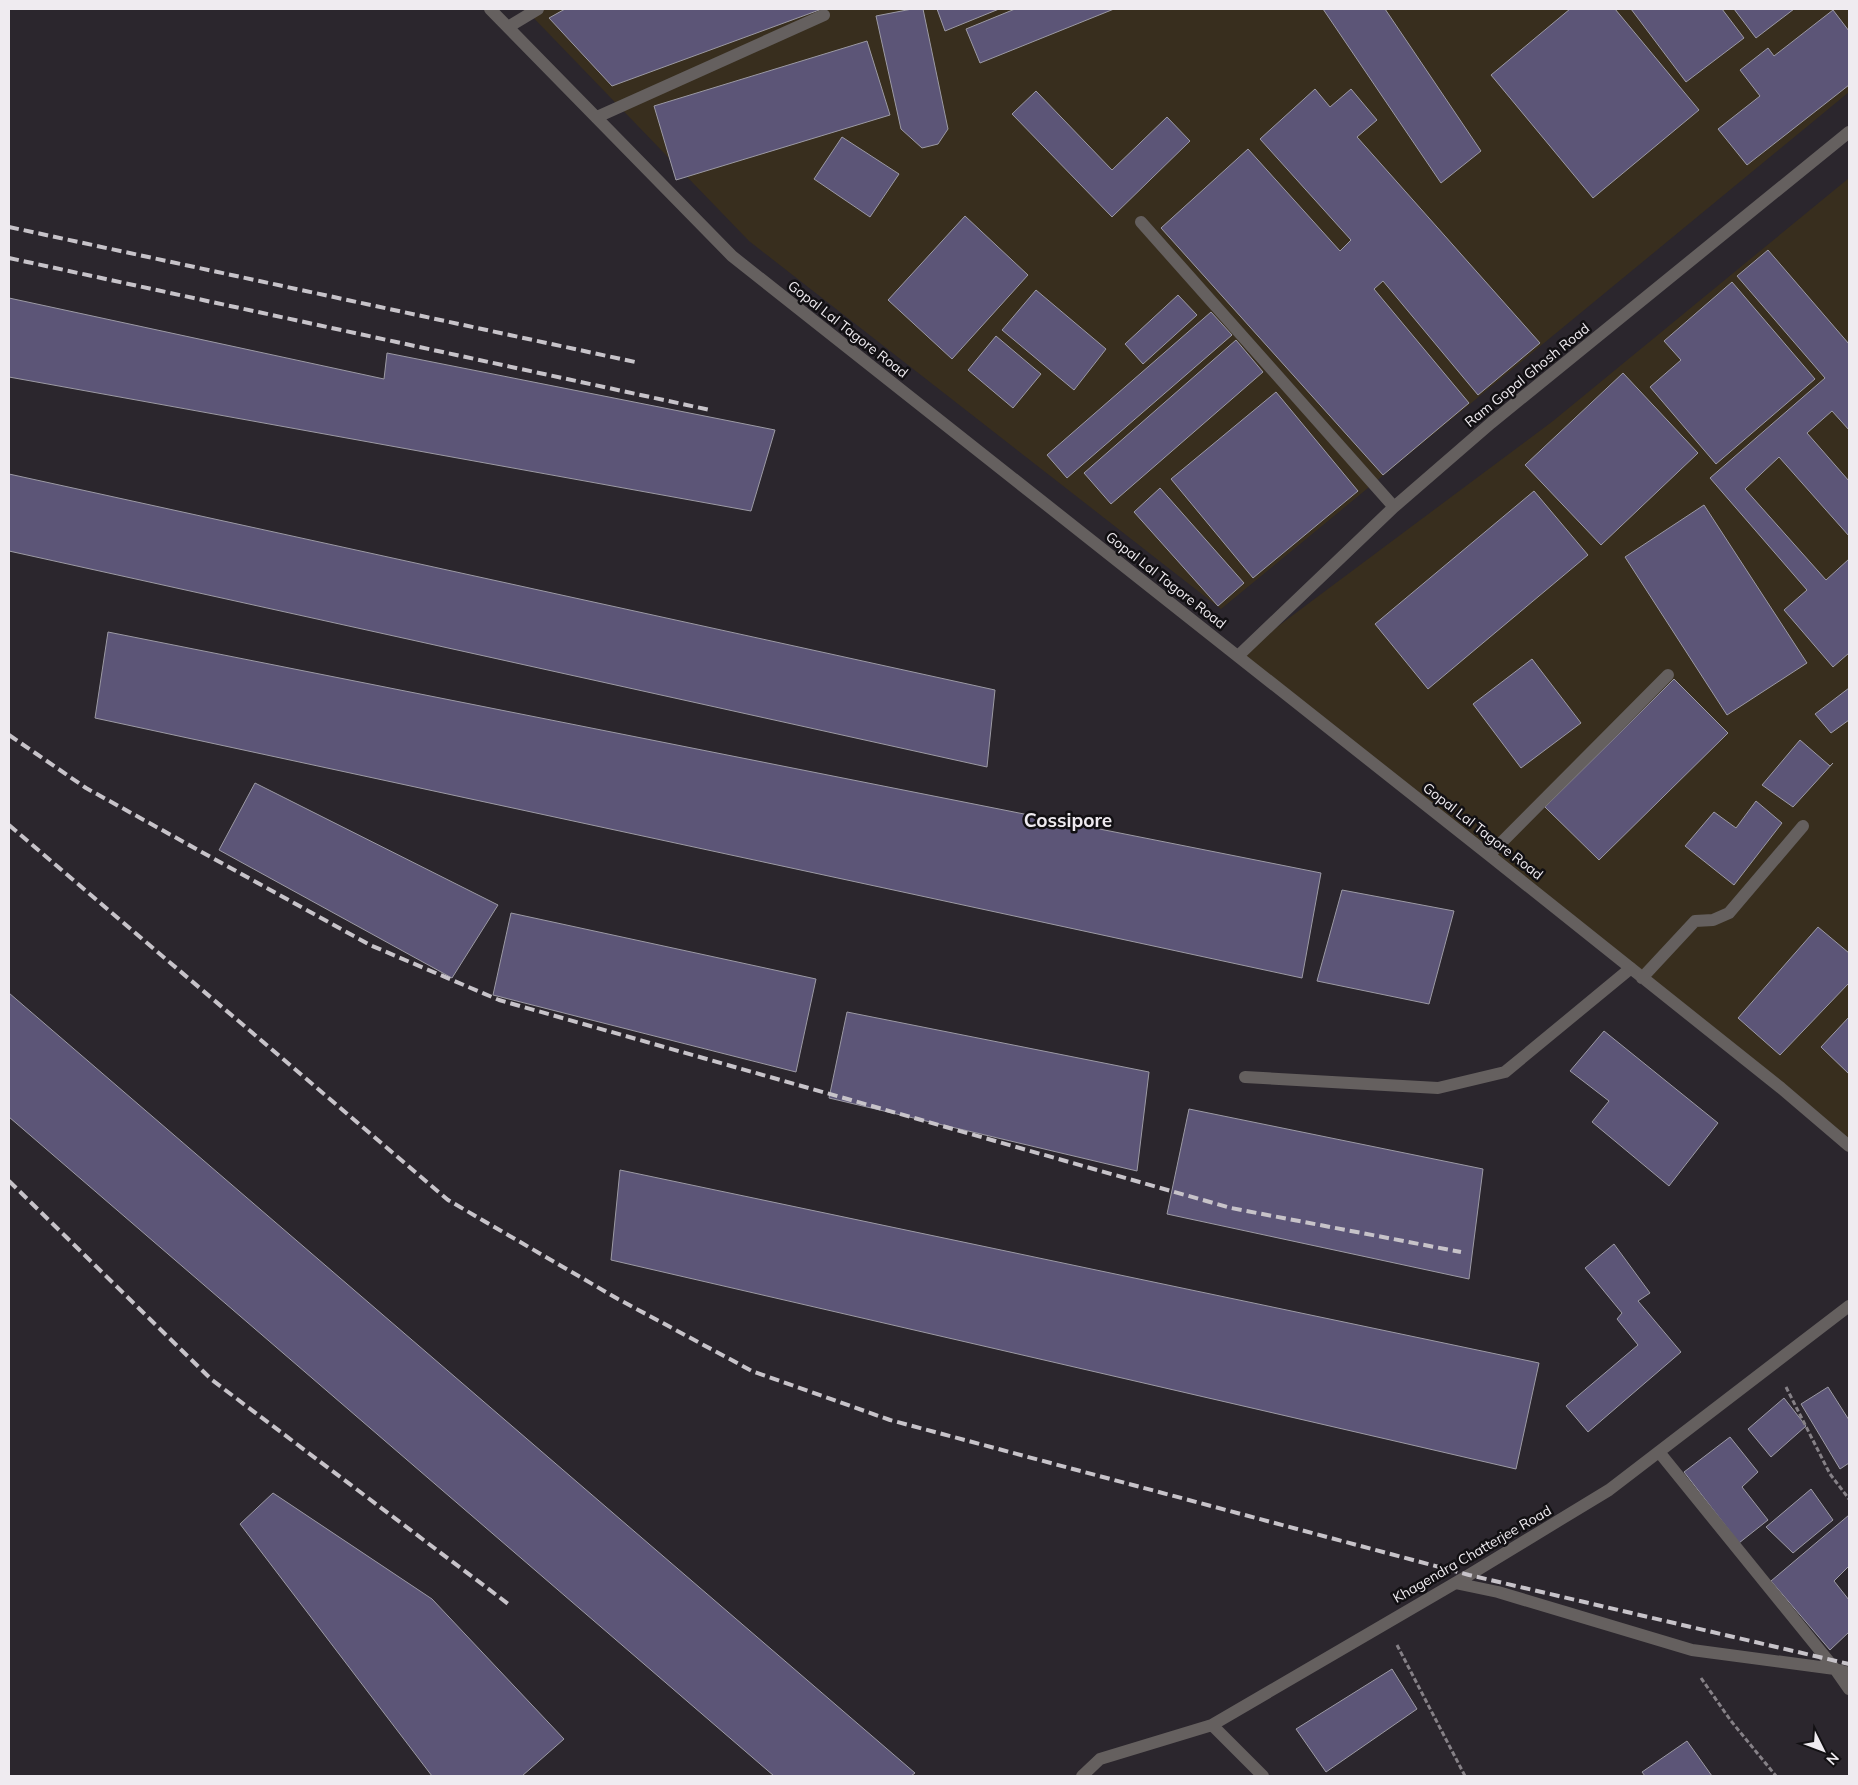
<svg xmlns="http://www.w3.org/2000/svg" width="1858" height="1785" font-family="Mulish,sans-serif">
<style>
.industrial{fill:#382e1e}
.building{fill:#5c5577;stroke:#9c9aa4}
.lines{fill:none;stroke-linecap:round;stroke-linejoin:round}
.path{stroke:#868187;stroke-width:3;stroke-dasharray:5 2.5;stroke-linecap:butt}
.minor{stroke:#65605f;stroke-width:12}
.rail{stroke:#c7c3c9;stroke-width:4;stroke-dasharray:10 5;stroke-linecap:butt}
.labels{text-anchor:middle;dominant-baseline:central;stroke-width:5;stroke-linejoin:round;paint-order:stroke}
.street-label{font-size:14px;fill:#efebf0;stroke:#121013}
.district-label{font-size:19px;font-weight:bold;fill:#efebf0;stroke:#121013}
</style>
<rect width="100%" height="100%" fill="#2b262d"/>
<!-- industrial -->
<path class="industrial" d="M525,9H1849V92L1221,609L749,241Z
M1849,178V1139L1238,656L1553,421Z"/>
<!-- building -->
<path class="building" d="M565,9H822L612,86L549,18Z
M912,9H923L948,129L938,144L922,148L901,129L876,16Z
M937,9H999L945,31Z
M1015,9H1114L980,63L966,29Z
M1323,9H1385L1481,151L1441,183Z
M1570,9H1615L1699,110L1593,198L1491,75Z
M1631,9H1722L1744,38L1686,82Z
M1734,9H1794L1756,38Z
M1833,10L1849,31V85L1747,165L1718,129L1760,96L1740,70L1768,48L1774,56Z
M867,41L890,115L676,180L654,106Z
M1315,89L1330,107L1351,89L1377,120L1357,137L1540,343L1478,395L1383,281L1374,289L1469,403L1383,475L1161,228L1248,149L1340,251L1351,240L1260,139Z
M1036,91L1112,170L1167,117L1190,141L1112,217L1012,114Z
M842,137L899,174L870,217L814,179Z
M965,216L1028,275L952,359L888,300Z
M1768,250L1849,344V430L1832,411L1807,433L1849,481V536L1779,457L1745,489L1826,580L1849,559V653L1833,667L1784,610L1807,590L1710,478L1825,378L1737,276Z
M1732,282L1815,379L1716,464L1650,387L1681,360L1664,341Z
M1036,290L1106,349L1074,390L1002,330Z
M1178,295L1197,315L1143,364L1125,344Z
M9,298L384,379L387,353L775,430L751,511L9,377Z
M1211,312L1232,335L1067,478L1047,455Z
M996,336L1041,374L1013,408L968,370Z
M1236,340L1263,372L1111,504L1084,473Z
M1623,373L1698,453L1601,545L1525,465Z
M1276,392L1358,491L1253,578L1171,479Z
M9,474L995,690L987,767L9,551Z
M1160,488L1244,583L1218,606L1134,512Z
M1534,491L1588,555L1428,689L1375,624Z
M1704,505L1807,663L1727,715L1625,557Z
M108,632L1321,873L1302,978L95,718Z
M1532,659L1581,723L1521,768L1473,704Z
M1674,679L1728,733L1599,860L1545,807Z
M1849,688V720L1831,733L1815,714Z
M1800,740L1830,766L1833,763L1793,807L1762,785Z
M255,783L498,905L452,978L219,850Z
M1756,801L1782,823L1734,885L1685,846L1714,812L1736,828Z
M1342,890L1454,911L1429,1004L1317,981Z
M511,913L816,979L796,1072L493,995Z
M1818,927L1849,953V983L1780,1055L1738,1018Z
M9,993L915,1773L911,1776H774L9,1117Z
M847,1012L1149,1072L1137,1171L829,1098Z
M1849,1017V1074L1821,1047Z
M1604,1031L1718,1123L1669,1186L1592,1122L1609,1101L1570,1071Z
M1189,1109L1483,1169L1469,1279L1167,1214Z
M620,1170L1539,1363L1516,1469L611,1260Z
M1614,1244L1650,1293L1638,1301L1681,1352L1588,1432L1566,1406L1638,1345L1617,1319L1622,1313L1585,1268Z
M1828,1387L1849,1420V1463L1840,1469L1801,1404Z
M1784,1398L1806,1426L1771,1457L1748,1429Z
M1730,1437L1758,1472L1742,1487L1768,1520L1739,1543L1684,1472Z
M1811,1489L1833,1520L1793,1553L1766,1527Z
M273,1493L432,1599L564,1739L522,1776H432L240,1524Z
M1849,1515V1566L1834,1581L1849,1600V1632L1830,1650L1771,1581Z
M1392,1669L1417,1709L1326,1772L1296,1729Z
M1687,1741L1712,1776H1645L1642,1772Z"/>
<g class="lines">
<!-- path -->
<path class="path" d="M1786,1387L1830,1474L1849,1499
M1397,1645L1465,1776
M1701,1678L1731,1721L1776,1776"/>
<!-- minor -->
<path class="minor" d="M490,9L732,256L1489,855L1781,1088L1849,1146
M508,27L538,9
M597,117L824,15
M1141,222L1394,507
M1238,656L1394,507L1491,423L1849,132
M1489,855L1668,675
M1642,978L1695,921L1713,920L1729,913L1803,826
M1245,1077L1438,1088L1505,1072L1631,968
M1659,1452L1835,1669L1849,1689
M1455,1583L1498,1592L1692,1650L1835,1669L1849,1673
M1212,1725L1263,1776
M1082,1776L1100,1759L1212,1725L1469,1575L1609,1490L1849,1306"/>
<!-- rail -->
<path class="rail" d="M9,227L635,362
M9,258L710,410
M9,735L86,788L370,945L499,1000L1231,1208L1461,1252
M9,825L448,1200L618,1299L752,1371L890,1420L1469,1575L1849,1664
M9,1181L212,1380L511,1606"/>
</g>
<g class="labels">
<!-- street labels -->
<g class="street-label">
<text transform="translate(848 329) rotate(38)">Gopal Lal Tagore Road</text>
<text transform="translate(1527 375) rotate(-39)">Ram Gopal Ghosh Road</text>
<text transform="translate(1166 580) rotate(38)">Gopal Lal Tagore Road</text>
<text transform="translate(1483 831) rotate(38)">Gopal Lal Tagore Road</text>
<text transform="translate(1472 1554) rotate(-30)">Khagendra Chatterjee Road</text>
</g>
<!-- district labels -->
<g class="district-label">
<text x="1068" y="820">Cossipore</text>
</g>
</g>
<!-- border -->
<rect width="1858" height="1785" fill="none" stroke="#efebf0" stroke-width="20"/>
<!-- north arrow -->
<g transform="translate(1823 1750) rotate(132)" stroke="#121013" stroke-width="4" paint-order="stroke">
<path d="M0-4L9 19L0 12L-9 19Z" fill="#efebf0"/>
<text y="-8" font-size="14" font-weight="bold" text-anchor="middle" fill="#efebf0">N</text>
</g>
</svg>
